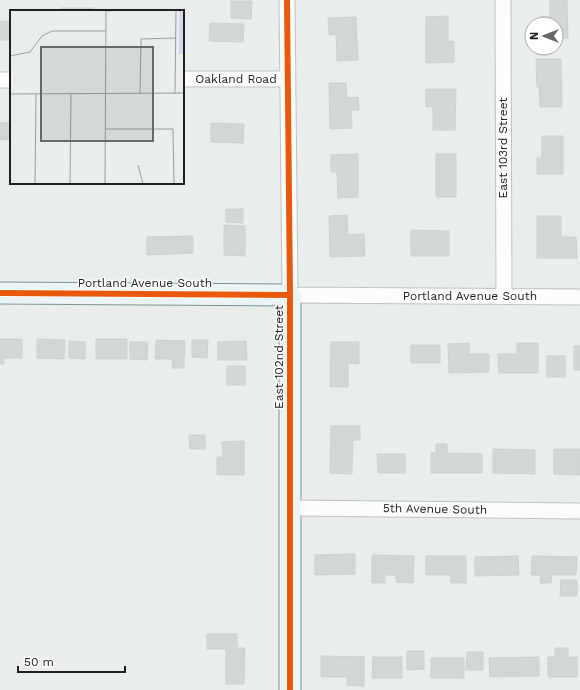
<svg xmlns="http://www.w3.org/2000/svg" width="580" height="690" font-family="'Work Sans',sans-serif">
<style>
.building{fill:#d1d7d5;stroke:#cad2cf}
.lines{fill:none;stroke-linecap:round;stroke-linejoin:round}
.street-casing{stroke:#bfc1c1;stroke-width:17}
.secondary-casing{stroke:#7f9599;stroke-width:23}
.street{stroke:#fcfcfc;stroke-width:15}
.secondary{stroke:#ecf3f4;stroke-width:21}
.cycleway-casing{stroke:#fff;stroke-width:8}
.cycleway{stroke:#e8590c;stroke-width:6}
.labels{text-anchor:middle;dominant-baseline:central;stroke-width:3;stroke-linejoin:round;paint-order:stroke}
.street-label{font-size:12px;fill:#202020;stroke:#fff}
.inset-road{fill:none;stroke:#999c9b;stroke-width:1}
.view{fill:#666868;fill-opacity:0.15;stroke:#666868;stroke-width:2}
.inset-edge{fill:none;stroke:#202020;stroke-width:2}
</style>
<rect width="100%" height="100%" fill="#e9eeed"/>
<!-- building -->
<path class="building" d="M550,0H567L568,38H556V24H540V17H550Z
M231,1H252L251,19L231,18Z
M61,8H94V11H61Z
M448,16V41H454V62L426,63V17Z
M356,17L358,60L337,61L336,34L329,35L328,18Z
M0,21L11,22V40H0Z
M210,23L244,24L243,42L209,41Z
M536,59H561L562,107H540L539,87H537Z
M329,83H346L347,98L358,97L359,110H351L352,128L330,129Z
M426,89H456L455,130H433V107H426Z
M11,122V139L0,140V123Z
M211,123L244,124L243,143L211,142Z
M542,136H563V174H537V158H542Z
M358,154V197L338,198L337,172H331V155Z
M436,154H456V197H436Z
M226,209H243V223L226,222Z
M347,215L348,235L364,234L365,256L330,257L329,216Z
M537,216H561V237H576L577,258H537Z
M224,225L245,226V256L224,255Z
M411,230L449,231V256H411Z
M193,236V253L147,255V237Z
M0,339H22V358H4V364H0Z
M37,339L65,340L64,359L37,358Z
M96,339H127V359H96Z
M156,340L185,341L184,368H172L173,359H155Z
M192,340H208L207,358L192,357Z
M69,341L85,342V359L69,358Z
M246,341L247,360H218V342Z
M130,342H148L147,360L130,359Z
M331,342H359V364L348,363V387H330Z
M469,343V354H489V372L449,373L448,344Z
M517,343H538V373H499L498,354H517Z
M411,345H440V363H411Z
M574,346H580V370H574Z
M547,356H565V377H547Z
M227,366H245V385H227Z
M331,426H360V440H353L352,474L330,473Z
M189,435H205V449H190Z
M244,441V475H217V457H223L222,442Z
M436,444H447V453L482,454V473H431V453H436Z
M493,449L535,450V474L493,473Z
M554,449H580V475L554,474Z
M377,454H405V473H378Z
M355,554V574L315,575V555Z
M372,555L414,556L413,583L396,582V575H385V583H372Z
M426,556H466V583H451L450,575H426Z
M518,556L519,575L475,576V557Z
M532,556L577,557L576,575H552L551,583H540L541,575H531Z
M561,580H577V596H560Z
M207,634H237V648H245L244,684H226V649H207Z
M555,648H568V657H577V677H548V657H555Z
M407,651H424V669L407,670Z
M467,652H483V670H466Z
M321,656L364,657V686L347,685V677H321Z
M373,657H402V678H372Z
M539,657V676L490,677L489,658Z
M431,658H464V678H431Z"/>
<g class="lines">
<!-- street casing -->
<g class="street-casing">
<path id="street" d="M287,0L290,295L580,297
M503,0L504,296
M183,79H288
M0,80H11
M290,508L580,511"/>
</g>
<!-- secondary casing -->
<g class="secondary-casing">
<path id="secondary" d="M0,293L290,295V690"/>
</g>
<!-- street -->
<use href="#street" class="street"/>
<!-- secondary -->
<use href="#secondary" class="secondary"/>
<!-- cycleway casing -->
<g class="cycleway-casing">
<path id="cycleway" d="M287,0L290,295V690
M0,293L290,295"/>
</g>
<!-- cycleway -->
<use href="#cycleway" class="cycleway"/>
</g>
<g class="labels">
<!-- street labels -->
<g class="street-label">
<text x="236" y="79">Oakland Road</text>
<text transform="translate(503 148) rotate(-90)">East 103rd Street</text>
<text x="145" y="283">Portland Avenue South</text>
<text x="470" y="296">Portland Avenue South</text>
<text transform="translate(279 357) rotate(-90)">East 102nd Street</text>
<text transform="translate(435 509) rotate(1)">5th Avenue South</text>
</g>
</g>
<!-- overview -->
<g transform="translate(10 10)">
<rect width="174" height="174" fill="#e9eeed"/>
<path d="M169,0H174V44H169Z" fill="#d9d5f5"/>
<path class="inset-road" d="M96,1L117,0M0,46L20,42L32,26L42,21H96M0,84L174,83M130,84L131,29L166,28M165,84L166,0M95,119H163L164,174M128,155L133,174M25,174L26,84M60,174L61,84M95,174L96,0"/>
<path class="view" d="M31,37H143V131H31Z"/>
<rect width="174" height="174" class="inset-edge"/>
</g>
<!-- north arrow -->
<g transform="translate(544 36) rotate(270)"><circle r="19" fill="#ffffff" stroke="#a6a6a6"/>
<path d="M0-3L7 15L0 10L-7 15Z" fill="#666868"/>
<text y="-6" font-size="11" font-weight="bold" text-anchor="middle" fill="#202020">N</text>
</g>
<!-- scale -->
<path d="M18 666v6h107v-6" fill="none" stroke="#202020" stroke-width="2"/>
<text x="24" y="666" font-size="12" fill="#202020" stroke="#ffffff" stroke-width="3" paint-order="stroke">50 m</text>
</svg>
